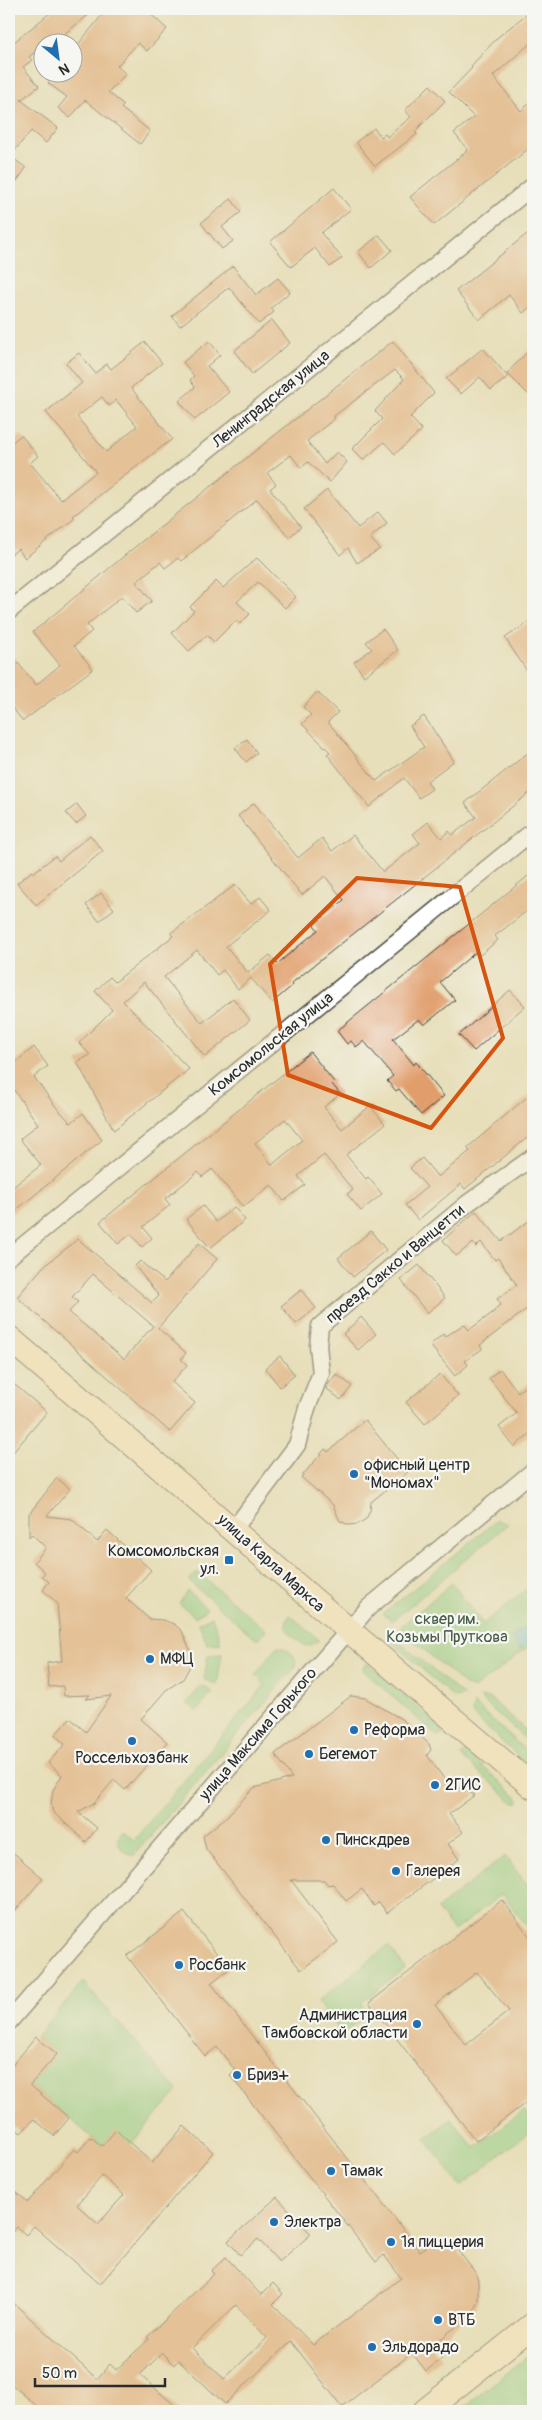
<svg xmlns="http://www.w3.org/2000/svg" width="542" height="2420" font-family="Pangolin,sans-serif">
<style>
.green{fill:#8ace88;stroke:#5a7c5a}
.water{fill:#6ac0e7;stroke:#4a7689}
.building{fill:#e19e6c;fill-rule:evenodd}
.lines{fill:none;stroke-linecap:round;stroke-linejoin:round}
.minor-casing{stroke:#474640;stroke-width:19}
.secondary-casing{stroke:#474640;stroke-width:26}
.minor{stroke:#fff;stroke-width:16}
.secondary{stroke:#fce6c4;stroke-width:24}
.marked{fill:none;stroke:#d5540f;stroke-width:4;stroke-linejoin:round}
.poi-dot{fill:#1f6fb2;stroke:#f6f6f2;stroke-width:2}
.labels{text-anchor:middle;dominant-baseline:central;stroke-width:4.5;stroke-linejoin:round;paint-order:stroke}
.street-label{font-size:16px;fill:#2b2b2b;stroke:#f6f6f2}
.poi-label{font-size:16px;fill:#2b2b2b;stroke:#f6f6f2;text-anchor:start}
.park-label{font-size:16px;fill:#485c47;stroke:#f6f6f2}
</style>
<rect width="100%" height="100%" fill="#f6f6f2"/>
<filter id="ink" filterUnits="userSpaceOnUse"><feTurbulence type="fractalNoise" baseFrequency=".02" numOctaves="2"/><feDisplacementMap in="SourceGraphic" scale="10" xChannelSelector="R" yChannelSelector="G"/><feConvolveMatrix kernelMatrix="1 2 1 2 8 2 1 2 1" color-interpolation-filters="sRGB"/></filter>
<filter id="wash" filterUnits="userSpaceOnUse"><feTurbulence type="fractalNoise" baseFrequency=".0096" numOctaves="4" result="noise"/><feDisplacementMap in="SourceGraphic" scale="20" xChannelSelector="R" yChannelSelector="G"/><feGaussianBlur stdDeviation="1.12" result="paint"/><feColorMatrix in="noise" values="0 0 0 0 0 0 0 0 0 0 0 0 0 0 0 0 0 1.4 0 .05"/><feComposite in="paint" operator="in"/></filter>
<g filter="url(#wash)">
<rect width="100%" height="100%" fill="#e7dfba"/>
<!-- green -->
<path class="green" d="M497,1520L508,1524L392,1621L383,1614Z
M197,1572L266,1630L257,1640L189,1581Z
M452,1583L483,1624L533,1584V1643L474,1689L466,1686L399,1628Z
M188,1591L207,1609L195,1617L179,1603Z
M290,1615L319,1640L311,1645L306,1646C295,1639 279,1628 290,1615Z
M212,1616L221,1643L207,1644L199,1623Z
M394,1638L464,1696L454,1698L391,1641Z
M277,1647C287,1647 297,1656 296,1666L141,1847L134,1855H130L120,1847L117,1837L123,1831L134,1840L265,1685L255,1675Z
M222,1654L217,1685L204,1679L208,1655Z
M365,1664H369L441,1729L443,1734L437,1736L364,1671L363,1668Z
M201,1686L213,1692L197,1711L187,1703Z
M485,1697L492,1700L533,1737V1746L480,1698Z
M474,1704L533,1757V1770L474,1716L472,1712Z
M466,1752L518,1798L519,1802L514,1803L462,1757L461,1755Z
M505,1856L533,1893V1934L502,1894L454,1931L437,1909Z
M388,1946L405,1968L361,2003L368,2013L342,2034L317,2002Z
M83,1982L178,2091L131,2144L116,2131L102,2146L30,2085L56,2054L36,2037Z
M524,2110L533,2122V2129L461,2186L425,2139L451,2119L475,2148Z
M533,2352V2406L524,2405L523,2411H459Z"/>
<!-- water -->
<path class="water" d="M532,1622L533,1638L520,1649L511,1638Z"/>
<g id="blocks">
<!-- building -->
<path class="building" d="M55,9H96L54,42H42V46L29,57L32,60L23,67L39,86L21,100L58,128L46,143L31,131L10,156L26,168L17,181L9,175V46Z
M107,9H145L167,29L147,51L138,43L117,66L126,74L108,92L124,105L121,108L150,131L140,144L85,100L70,118L58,108L67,97L48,83L56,72H72V52Z
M533,9V41L493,76L521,111L533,100V145L434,225L410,197L468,150L454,133L474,117L449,92L472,68L471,66L498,37Z
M430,85L445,101L415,131L417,134L375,166L356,142L374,128L381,137L385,134L387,137L411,117L405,110Z
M334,188L351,209L321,233L342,258L330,267L315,248L291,267L270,242Z
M231,199L241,212L222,227L233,241L222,249L201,223Z
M533,229V304L523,313L509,295L479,320L456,291Z
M379,235L392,250L371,268L358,252Z
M233,266L256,295L278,278L290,292L271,308L274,312L259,324L229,287L180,326L172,316Z
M272,320L290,343L252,374L234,351Z
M209,341L220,355L207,366L229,392L195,420L179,401L195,387L190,380L194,376L183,362Z
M393,341L434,393L410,417L422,430L395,454L384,442L363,460L352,449L382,419L375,411L404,379L395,370L334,416L335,418L307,441L325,464L337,452L347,462L330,482L308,462L301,468L291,455L267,473L276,484L270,489L301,527L289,537L257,499L181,561L178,558L165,568L160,562L136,582L152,601L136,613L122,596L87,625L92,631L74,646L93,669L23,721L9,704V652L36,685L60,665L33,632L136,546Z
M145,342L162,363L131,388L172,439L73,516L75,518L25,558L18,549L9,556V445L21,435L38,456L30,463L61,500L96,472L46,412L82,383L66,363L79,353L95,373L107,364L111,369ZM102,397L109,406L116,400L137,426L106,452L77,417Z
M533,346V399L507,373Z
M483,348L508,377L491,390L480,377L461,394L446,379Z
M327,490L358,528L378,512L387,523L370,538L380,549L357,563L348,548L340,555L304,509Z
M257,558L296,597L285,608L258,582L237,602L250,614L240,624L236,620L214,642L207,635L189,651L172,633L194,611L190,607L216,581L223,588Z
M533,619V680L505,638Z
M383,629L398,650L364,676L354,662L372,649L366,642Z
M317,692L338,712L328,722L376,781L424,747L410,726L424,716L454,761L427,781L432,789L419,798L404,778L369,807L327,754L330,752L302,724L311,715L303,707Z
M247,739L257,753L246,762L235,748Z
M533,749V790L292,983L293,985L272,1003L251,978L238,989L223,970L217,975L197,950L164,977L202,1023L233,998L250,1020L205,1057L144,982L123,1001L189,1069L114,1130L77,1062L90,1055L79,1043L112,1010L95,991L110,977L115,982L173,936L171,933L235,885L251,904L260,897L271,910L226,946L248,973L270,955L277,964L318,930L314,925L344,900L325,876L302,895L238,816L254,803L298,858L322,838L332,851L353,835L383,872L420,843L413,834L428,822L441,838L449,831L452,835L476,817L465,803Z
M77,804L86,816L76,824L66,813Z
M90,835L103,851L36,905L17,883L32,871L33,873L55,856L59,861Z
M533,872V906L495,936L498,940L480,955L477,951L440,982L455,1000L424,1025L419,1019L393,1039L414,1065L416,1062L444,1096L421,1115L399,1089L396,1091L387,1081L393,1076L364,1041L356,1047L351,1041L347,1044L337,1031Z
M101,893L114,909L99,921L86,905Z
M510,990L525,1006L474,1051L459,1035Z
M34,1047L48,1066L34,1077L56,1107L71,1123L83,1113L102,1140L9,1216V1190L41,1165L20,1139L38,1124L9,1083V1068Z
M310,1052L334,1082L332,1084L340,1094L324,1107L342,1129L370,1106L385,1124L346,1155L366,1179L368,1177L382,1194L361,1211L347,1194L353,1190L324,1155L298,1176L305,1185L284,1201L271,1185L243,1207L212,1169L202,1177L198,1172L165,1199L170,1205L143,1227L152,1238L142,1247L131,1234L118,1244L100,1222ZM285,1119L302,1140L272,1165L255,1143Z
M533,1092V1133L465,1189L461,1184L418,1220L405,1205L427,1187L410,1168L422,1158L438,1177L470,1151L467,1148Z
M203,1206L216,1222L234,1207L245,1220L210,1248L186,1219Z
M476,1211L501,1241L533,1218V1304L480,1345L482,1349L465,1361L468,1365L455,1376L430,1345L443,1334L445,1337L464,1324L469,1330L495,1311L494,1310L501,1304L497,1299L517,1285L498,1258L495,1260L481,1242L476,1247L473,1243L456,1256L443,1240Z
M371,1231L386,1250L353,1277L338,1258Z
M78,1239L152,1303L159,1296L135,1266L140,1261L165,1282L199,1243L217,1259L158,1328L186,1353L181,1359L187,1365L172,1382L195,1403L170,1432L17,1297L43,1267ZM93,1274L153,1326L124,1359L69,1312L78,1302L72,1297Z
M419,1265L445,1298L427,1313L401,1280Z
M301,1290L316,1308L296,1324L281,1306Z
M361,1317L376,1334L358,1350L343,1334Z
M280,1356L295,1375L280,1387L265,1368Z
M500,1369L518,1392L533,1380V1431L514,1447L499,1427L517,1413L489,1378Z
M336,1374L352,1386L341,1400L326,1388Z
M440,1374L458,1396L425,1424L406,1402Z
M9,1380L47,1412L9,1457Z
M365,1420L408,1472L371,1502L370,1511L366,1519L358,1524L349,1525L340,1521L333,1505L301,1477L325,1449L328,1452Z
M57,1478L70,1489L47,1516L72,1519L97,1542L107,1530L151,1570L126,1598L149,1619L163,1620L174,1624L182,1631L191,1652L190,1666L183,1679L166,1690L141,1719L167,1742L125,1790L114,1780L94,1803L78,1812L97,1828L86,1842L53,1812L51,1805L53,1790L62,1775L48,1763L65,1744L55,1735L70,1718L86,1732L111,1696L86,1699L90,1695L64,1696L63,1686L49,1687L47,1663L62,1661L57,1603L43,1590L49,1582L42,1576L45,1572L34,1562L46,1548L32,1534L29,1537V1514Z
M351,1696L365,1698L403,1720L429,1744L431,1750L427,1755L447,1783L475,1795L449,1814L463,1832L448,1844L459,1859L387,1913L379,1902L374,1906L362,1889L346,1901L333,1884L328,1885L324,1880H291L338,1942L301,1970L206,1849L203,1836L225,1818L254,1788L292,1778L275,1754Z
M9,1849L43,1878L9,1918Z
M502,1900L533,1941V2097L476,2141L369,2003ZM477,1972L509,2011L466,2045L435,2005Z
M184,1912L229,1969L211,1983L420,2251L435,2240L442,2250L452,2243L475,2272L478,2281V2300L473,2313L432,2346L442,2358L426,2371L412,2353L342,2407L291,2341L225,2404L178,2360L174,2365L162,2353L140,2375L181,2411H43L9,2382V2299L97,2379L110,2364L116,2370L149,2339L147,2337L214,2274L211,2271L226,2257L261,2295L273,2283L283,2294L273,2304L313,2345L401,2278L384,2255L376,2262L230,2075L235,2070L217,2047L205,2056L127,1956ZM236,2305L267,2338L224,2379L192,2348Z
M36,2037L57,2054L30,2085L69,2118L54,2136L34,2119L21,2133L9,2123V2069Z
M184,2126L213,2152L100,2284L34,2226L26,2235L17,2227L9,2236V2186L28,2202L74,2149L78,2152L91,2137L102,2146L116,2130L152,2163ZM102,2176L124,2195L98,2224L77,2205Z
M277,2197L311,2234L279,2262L258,2239L240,2255L228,2241Z"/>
</g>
</g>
<g filter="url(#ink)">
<use href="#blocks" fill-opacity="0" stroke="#474640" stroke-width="1"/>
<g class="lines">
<!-- minor casing -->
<g class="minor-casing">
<path id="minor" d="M9,611L533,186
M9,1257L533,831
M234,1529L297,1445L307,1408L321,1373L318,1346L320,1326L468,1203L533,1157
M9,2022L368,1608L533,1471"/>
</g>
<!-- secondary casing -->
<g class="secondary-casing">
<path id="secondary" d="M9,1338C184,1487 357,1639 533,1787
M425,2411L533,2325"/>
</g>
<!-- minor -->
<use href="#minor" class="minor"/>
<!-- secondary -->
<use href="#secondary" class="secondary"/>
</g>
</g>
<!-- marked area -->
<path d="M0 0H542V2420H0ZM357,878L460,887L503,1038L431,1128L288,1075L270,964Z" fill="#e7dfba" fill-opacity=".55" fill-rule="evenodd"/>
<path class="marked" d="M357,878L460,887L503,1038L431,1128L288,1075L270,964Z"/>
<!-- markers -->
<g class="poi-dot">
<circle cx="354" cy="1474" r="5"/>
<rect x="224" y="1555" width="10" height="10" rx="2.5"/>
<circle cx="150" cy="1659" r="5"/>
<circle cx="354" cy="1730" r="5"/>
<circle cx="132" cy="1741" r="5"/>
<circle cx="309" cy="1754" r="5"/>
<circle cx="435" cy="1785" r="5"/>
<circle cx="326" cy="1840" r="5"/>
<circle cx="396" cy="1871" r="5"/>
<circle cx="179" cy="1965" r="5"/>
<circle cx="417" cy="2024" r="5"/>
<circle cx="237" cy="2075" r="5"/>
<circle cx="331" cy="2171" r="5"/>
<circle cx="274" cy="2222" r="5"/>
<circle cx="391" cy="2242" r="5"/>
<circle cx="438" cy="2320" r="5"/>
<circle cx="372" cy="2347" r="5"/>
</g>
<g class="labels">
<!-- street labels -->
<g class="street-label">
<text transform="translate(271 399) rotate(-39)">Ленинградская улица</text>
<text transform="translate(271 1044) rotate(-39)">Комсомольская улица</text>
<text transform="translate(395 1264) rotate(-40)">проезд Сакко и Ванцетти</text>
<text transform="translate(271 1563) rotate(42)">улица Карла Маркса</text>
<text transform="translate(258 1734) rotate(-49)">улица Максима Горького</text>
</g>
<!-- poi labels -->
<g class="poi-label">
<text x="364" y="1465">офисный центр<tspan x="364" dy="18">"Мономах"</tspan></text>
<text x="219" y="1551" text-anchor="end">Комсомольская<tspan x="219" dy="18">ул.</tspan></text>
<text x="160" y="1659">МФЦ</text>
<text x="364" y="1730">Реформа</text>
<text x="319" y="1754">Бегемот</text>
<text x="132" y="1758" text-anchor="middle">Россельхозбанк</text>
<text x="445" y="1785">2ГИС</text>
<text x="336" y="1840">Пинскдрев</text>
<text x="406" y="1871">Галерея</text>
<text x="189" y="1965">Росбанк</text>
<text x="407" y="2015" text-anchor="end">Администрация<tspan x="407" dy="18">Тамбовской области</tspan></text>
<text x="247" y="2075">Бриз+</text>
<text x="341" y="2171">Тамак</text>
<text x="284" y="2222">Электра</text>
<text x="401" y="2242">1я пиццерия</text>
<text x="448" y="2320">ВТБ</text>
<text x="382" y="2347">Эльдорадо</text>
</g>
<!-- park labels -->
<g class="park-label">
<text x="447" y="1619">сквер им.<tspan x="447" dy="18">Козьмы Пруткова</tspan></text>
</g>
</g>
<!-- margin -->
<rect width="542" height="2420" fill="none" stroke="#f6f6f2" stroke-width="30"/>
<!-- north arrow -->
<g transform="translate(58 58) rotate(151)"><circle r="24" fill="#f6f6f2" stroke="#a5a5a2"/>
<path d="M0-4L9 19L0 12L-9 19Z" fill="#1f6fb2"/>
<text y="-8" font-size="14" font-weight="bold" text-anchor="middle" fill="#2b2b2b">N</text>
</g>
<!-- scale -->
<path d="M35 2378v8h130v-8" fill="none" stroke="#2b2b2b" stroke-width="2.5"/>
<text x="42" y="2378" font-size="15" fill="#2b2b2b" stroke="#f6f6f2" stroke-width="4" paint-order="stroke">50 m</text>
</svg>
